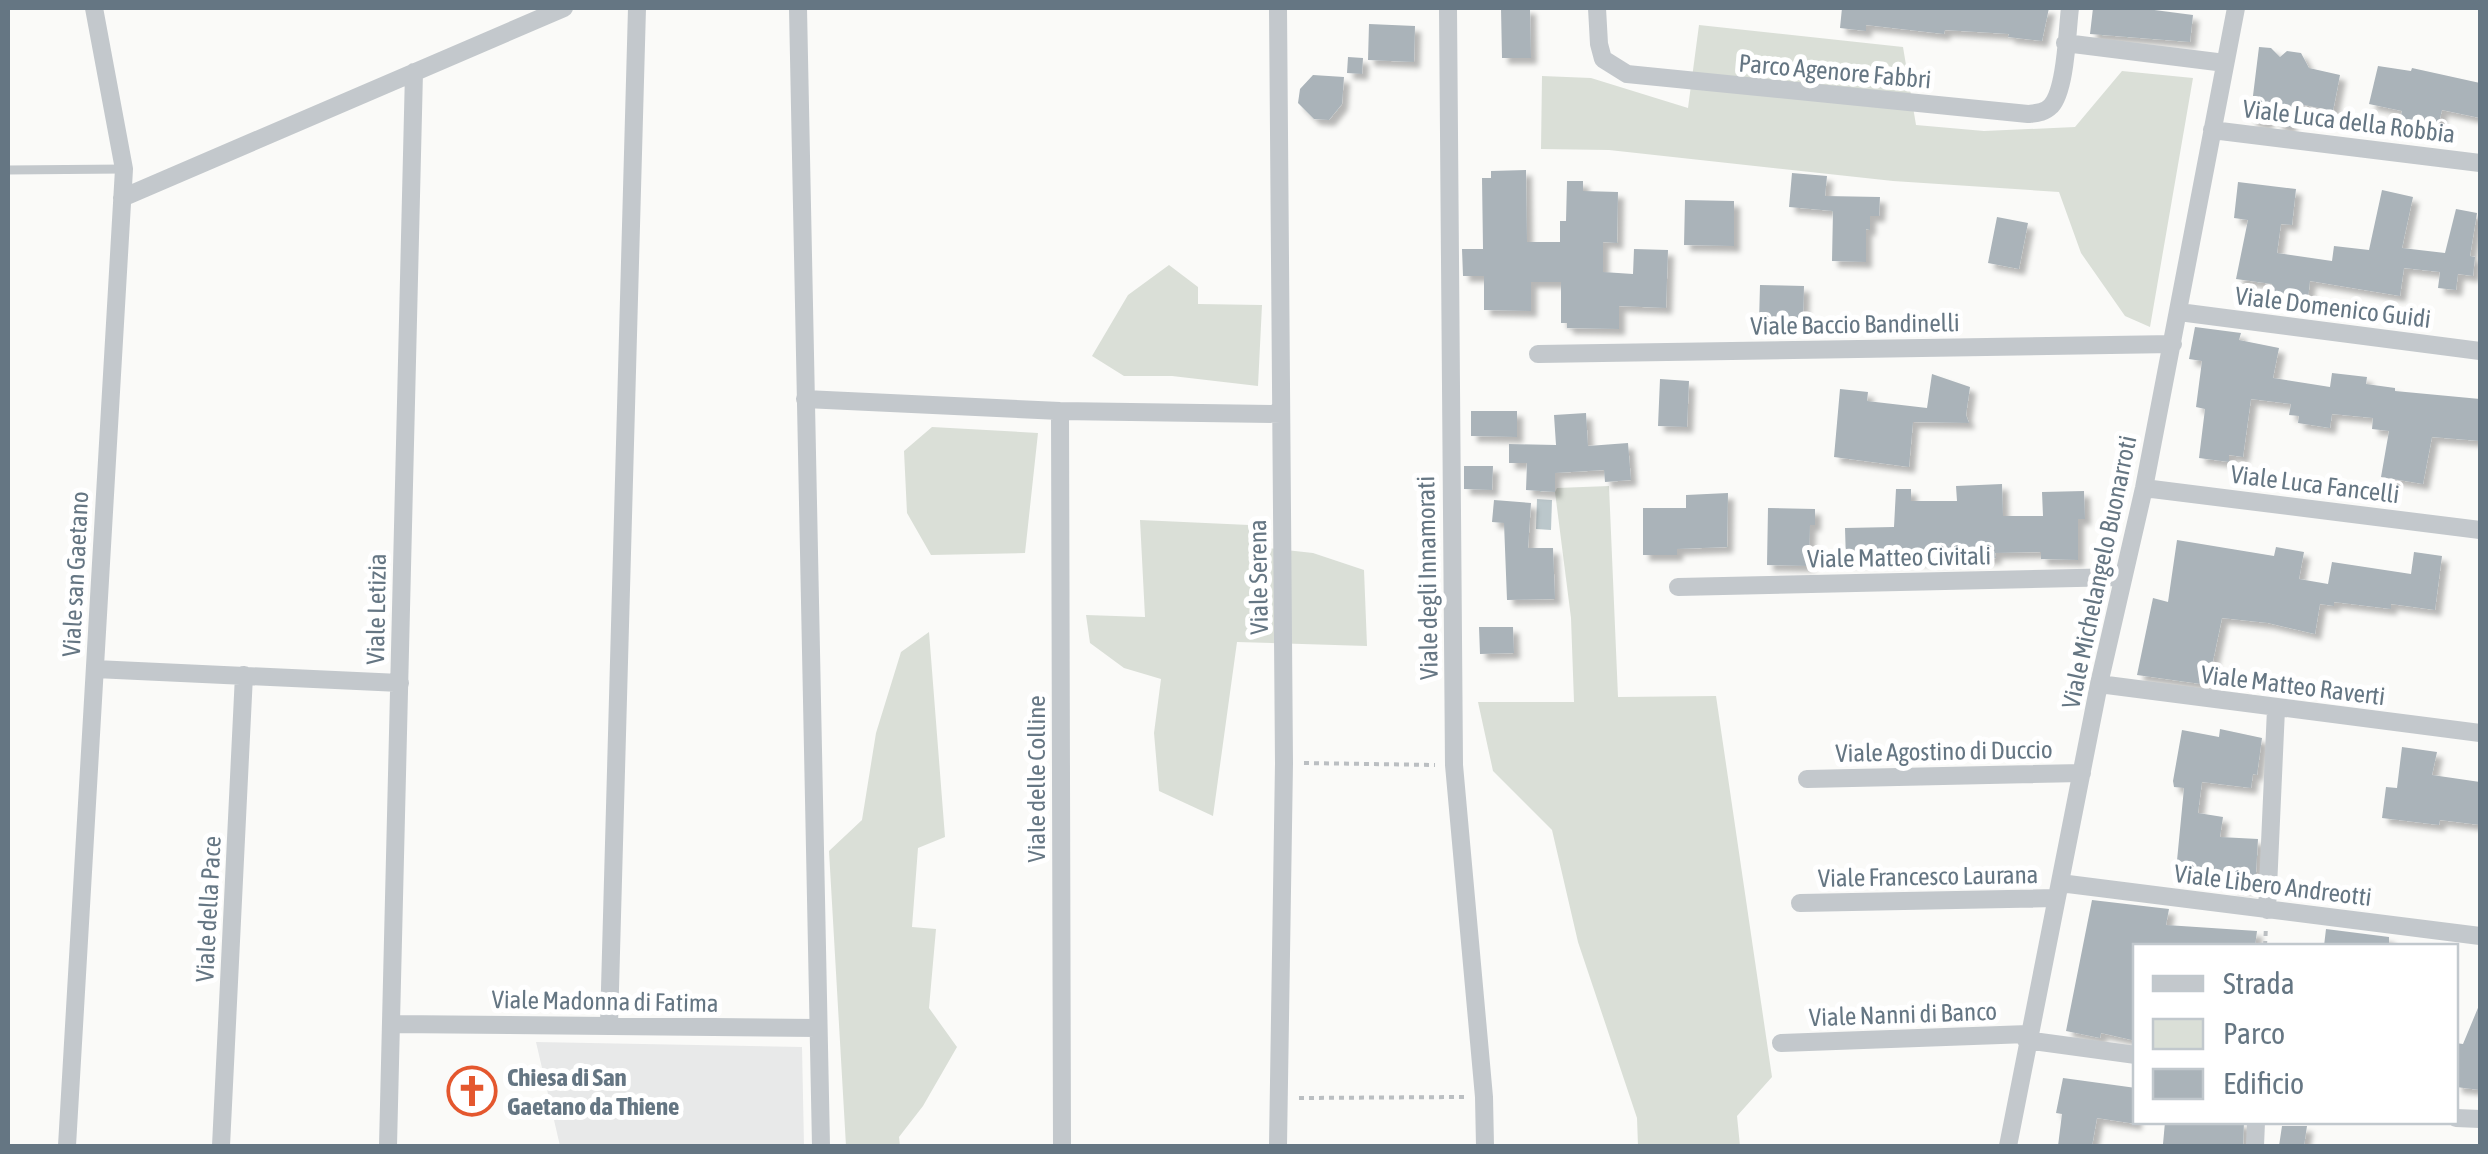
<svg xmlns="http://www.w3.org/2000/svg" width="2488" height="1154" font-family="'Asap Condensed',sans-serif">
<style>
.built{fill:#e8e9e9}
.green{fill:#dadfd7}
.water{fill:#bbc7cb}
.building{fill:#aab3b9;filter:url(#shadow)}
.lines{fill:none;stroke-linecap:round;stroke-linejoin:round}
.path{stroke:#bbbfc2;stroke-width:4;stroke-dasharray:5 5;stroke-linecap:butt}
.lane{stroke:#c3c8cc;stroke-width:9}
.street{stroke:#c3c8cc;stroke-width:18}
.labels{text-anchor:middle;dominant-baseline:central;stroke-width:10;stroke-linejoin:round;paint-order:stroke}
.street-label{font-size:25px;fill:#657683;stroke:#fff}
.poi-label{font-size:25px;font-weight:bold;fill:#657683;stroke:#fff;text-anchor:start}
</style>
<defs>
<filter id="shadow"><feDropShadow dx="6" dy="6" stdDeviation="2.5" flood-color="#0004"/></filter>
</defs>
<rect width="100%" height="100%" fill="#fafaf8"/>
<!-- built -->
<path class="built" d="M536,1042L802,1047L804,1146H560Z"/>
<!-- green -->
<path class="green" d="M1699,25L1903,47L1916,125L1984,131L2075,127L2122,71L2193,78L2150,327L2125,316L2081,253L2059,192L1893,181L1609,150L1541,149L1542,76L1591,78L1688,108Z
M1169,265L1198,287V304L1262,305L1258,386L1172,376H1124L1092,356L1128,295Z
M932,427L1038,433L1025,553L931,555L907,513L904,451Z
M1609,486L1618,697L1716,696L1772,1077L1737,1116L1740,1146H1638L1637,1118L1578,942L1552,830L1493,771L1478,702H1574L1571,618L1555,492L1557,488Z
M1140,520L1249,525L1250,546L1313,553L1364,570L1367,646L1237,642L1213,816L1159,791L1154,733L1161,679L1124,668L1090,643L1086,615L1145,617Z
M929,632L945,837L918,848L912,927L936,929L929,1008L957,1047L923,1106L899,1137L900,1146H846L829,851L862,820L876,733L901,652Z"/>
<!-- water -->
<path class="water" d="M1537,499L1552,500L1551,530L1536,529Z"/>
<!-- building -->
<path class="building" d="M1501,8H1530L1531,58H1502Z
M1842,8H2049L2042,41L2008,37L2009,34L1945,30L1944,34L1866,25V31L1840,28Z
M2093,8H2139L2193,15L2190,42L2090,34Z
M1369,24L1415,26L1414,62L1368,60Z
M2259,47L2271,48L2280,57L2287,51L2301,53L2309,68L2340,75L2333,111L2295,103L2290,127L2279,126L2273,115L2264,124L2250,120Z
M1348,57L1363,58L1362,74L1347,73Z
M2378,66L2411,71L2412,68L2480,83V118L2442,110L2438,127L2400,119L2402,111L2369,104Z
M1313,75L1344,77L1342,104L1329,120L1314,119L1298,103L1300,89Z
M1526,170L1527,242H1560V221H1566L1567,181H1583V191L1618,192L1617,243L1603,242V272L1633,274L1634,249L1668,250L1666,308L1619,306V329L1567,328V323H1561V282H1531V311L1484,310V276H1463L1462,249H1483L1482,178H1491V171Z
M1792,173L1827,176L1825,196L1880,197L1879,216H1870V230L1866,229V262L1832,261L1833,211L1789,207Z
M2238,182L2296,189L2292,225L2281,224L2277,253L2332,261L2334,246L2369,250L2382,190L2413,197L2402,248L2445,253L2456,209L2477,213L2470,256L2475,257L2473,276L2458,274L2456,290L2438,288L2440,272L2404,268L2400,296L2310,281L2308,299L2270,294L2272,284L2236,279L2248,220L2234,218Z
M1685,200L1734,201V246L1684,245Z
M1997,217L2028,223L2019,269L1988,263Z
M1760,285L1804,286L1803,323L1759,322Z
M2195,327L2241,333L2239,340L2279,348L2273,378L2330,387L2332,373L2367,377L2366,384L2395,388V391L2480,399V441L2432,437L2423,484L2381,477L2389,431L2372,429L2373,418L2332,414L2330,428L2298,423L2299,416L2289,415L2291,404L2251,399L2243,457L2229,455V462L2199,458L2205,409L2196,407L2202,361L2189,359Z
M1932,374L1970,387L1966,415L1969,423L1913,422L1909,467L1834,457L1840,389L1868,392L1867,401L1927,408Z
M1660,379L1689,381L1687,427L1658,426Z
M1471,411H1517V437L1471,436Z
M1586,413L1588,446L1628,443L1631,480L1605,482L1604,470L1555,473V492L1526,490L1527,463H1509V444L1556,445L1554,415Z
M1464,466H1493L1492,490L1464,489Z
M2002,484L2003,516H2043L2042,492L2084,491L2085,519H2078V560L2041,559V552L1995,553L1996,558L1960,560L1846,561L1845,528L1894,527L1896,489H1911V501H1957L1956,486Z
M1728,493L1727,547L1677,549V555H1643V508H1686V495Z
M1494,500L1531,503L1528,548H1553L1555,599L1507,600L1504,523L1492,522Z
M1768,508L1815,509V525H1810L1809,566L1767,565Z
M2177,540L2274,556L2276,547L2304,552L2299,579L2328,584L2332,562L2411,574L2414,552L2442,556L2435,610L2391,604V609L2334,602V606L2320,604L2315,634L2268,623L2222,618L2208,685L2137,675L2153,598L2168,602Z
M1479,627H1513L1514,653L1480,654Z
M2220,729L2262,738L2257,775L2253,774L2251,788L2202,782L2198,813L2223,817L2220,837L2258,839L2255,889L2230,887L2231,879L2176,871L2184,788L2174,787L2173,781L2182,730L2219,737Z
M2402,747L2437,752L2432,775L2480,782V825L2440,820L2439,825L2382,818L2386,787L2397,788Z
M2092,900L2169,909L2166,925L2257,931L2255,946H2136V1041L2101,1033L2100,1038L2066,1031Z
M2326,929L2389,937V946H2324Z
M2480,1003V1090L2456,1087V1043L2463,1044Z
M2063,1078L2136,1088V1124L2097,1118L2092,1146H2058L2062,1114L2056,1113Z
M2165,1122H2244L2243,1146L2163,1144Z
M2282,1126H2307L2304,1146H2279Z"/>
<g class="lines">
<!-- path -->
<path class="path" d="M1304,763L1435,765
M2265,946L2266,926
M1299,1098L1464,1097"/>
<!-- lane -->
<path class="lane" d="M8,170L124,169"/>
<!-- street -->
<path class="street" d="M798,8L821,1146
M1448,8L1454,765L1484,1097L1485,1146
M1597,8L1599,44L1603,59L1627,74L2028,114C2037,113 2044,113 2051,106C2066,90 2067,31 2070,8
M2065,43L2225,63
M2212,130L2480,163
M122,198L564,8
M2179,312L2480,351
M1538,354L2173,344
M805,399L1060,411L1281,414
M1060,411L1062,1146
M2144,488L2480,530
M1678,587L2121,577
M95,669L400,683
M2099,684L2480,733
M1807,779L2082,773
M2060,883L2480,936
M1800,903L2057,898
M2267,910L2276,709
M392,1024L817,1028
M609,1025L637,8
M2026,1040L2136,1055
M1781,1043L2028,1034
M2456,1118L2480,1119
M67,1146L124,169L94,8
M221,1146L244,675
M388,1146L414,72
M1278,1146L1284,763L1278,8
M2008,1146L2099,684L2144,488L2236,8
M2255,1146L2256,1122"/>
</g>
<!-- icons -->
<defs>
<g id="church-ring" transform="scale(2.5)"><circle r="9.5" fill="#fff" stroke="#e4572e" stroke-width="1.5"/><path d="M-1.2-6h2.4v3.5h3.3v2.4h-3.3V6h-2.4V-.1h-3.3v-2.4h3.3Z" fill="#e4572e"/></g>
</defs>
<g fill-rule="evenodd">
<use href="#church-ring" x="472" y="1091"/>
</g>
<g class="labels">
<!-- street labels -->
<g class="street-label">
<text transform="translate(1835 71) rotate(5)">Parco Agenore Fabbri</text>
<text transform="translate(2349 121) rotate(7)">Viale Luca della Robbia</text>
<text transform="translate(2333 307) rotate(7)">Viale Domenico Guidi</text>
<text transform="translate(1855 324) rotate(-1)">Viale Baccio Bandinelli</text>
<text transform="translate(2315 484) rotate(7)">Viale Luca Fancelli</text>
<text transform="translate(1899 557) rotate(-1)">Viale Matteo Civitali</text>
<text transform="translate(2099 572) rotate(-78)">Viale Michelangelo Buonarroti</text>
<text transform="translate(75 574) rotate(-87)">Viale san Gaetano</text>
<text transform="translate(1258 577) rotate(-91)">Viale Serena</text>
<text transform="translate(1427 578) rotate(-91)">Viale degli Innamorati</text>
<text transform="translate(376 609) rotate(-89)">Viale Letizia</text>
<text transform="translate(2293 685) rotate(7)">Viale Matteo Raverti</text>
<text transform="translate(1944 751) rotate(-1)">Viale Agostino di Duccio</text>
<text transform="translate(1036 779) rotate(-90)">Viale delle Colline</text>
<text transform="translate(1928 876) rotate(-1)">Viale Francesco Laurana</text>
<text transform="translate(2273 885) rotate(7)">Viale Libero Andreotti</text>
<text transform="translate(208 909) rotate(-87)">Viale della Pace</text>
<text transform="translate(605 1001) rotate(1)">Viale Madonna di Fatima</text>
<text transform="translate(1903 1014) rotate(-2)">Viale Nanni di Banco</text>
</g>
<!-- poi labels -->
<g class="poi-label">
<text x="507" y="1077">Chiesa di San<tspan x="507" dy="29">Gaetano da Thiene</tspan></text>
</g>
</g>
<!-- border -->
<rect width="2488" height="1154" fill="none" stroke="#657683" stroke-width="20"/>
<!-- legend -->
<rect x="2133" y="944" width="325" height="180" fill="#ffffff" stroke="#c1c8cd" stroke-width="2.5"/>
<rect x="2153" y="976" width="50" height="15" fill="#c3c8cc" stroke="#c1c8cd" stroke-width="2.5"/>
<text x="2223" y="994" font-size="30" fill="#657683">Strada</text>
<rect x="2153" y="1019" width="50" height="30" fill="#dadfd7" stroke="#c1c8cd" stroke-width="2.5"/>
<text x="2223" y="1044" font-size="30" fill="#657683">Parco</text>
<rect x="2153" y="1069" width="50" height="30" fill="#aab3b9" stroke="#c1c8cd" stroke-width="2.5"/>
<text x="2223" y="1094" font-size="30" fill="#657683">Edificio</text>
</svg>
